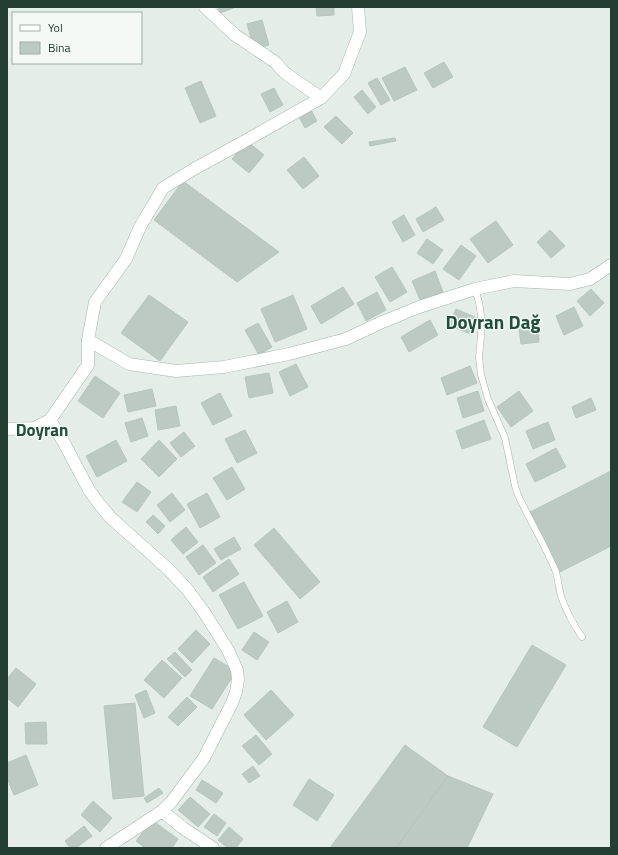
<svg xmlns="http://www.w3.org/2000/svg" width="618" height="855" font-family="'Titillium Web',sans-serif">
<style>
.building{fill:#bccac3;stroke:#b6c6be}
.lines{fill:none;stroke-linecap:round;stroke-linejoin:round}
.service-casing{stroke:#a7b5ae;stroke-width:7}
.minor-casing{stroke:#a7b5ae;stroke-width:13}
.tertiary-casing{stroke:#a7b5ae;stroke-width:13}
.service{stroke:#fff;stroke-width:6}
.minor{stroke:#fff;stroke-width:12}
.tertiary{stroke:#fff;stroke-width:12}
.labels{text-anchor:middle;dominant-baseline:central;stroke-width:3;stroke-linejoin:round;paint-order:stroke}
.quarter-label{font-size:17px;font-weight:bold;fill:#204f3e;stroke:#f4f9f6}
.district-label{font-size:19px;font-weight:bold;fill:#204f3e;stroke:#f4f9f6}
</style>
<rect width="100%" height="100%" fill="#e4ede8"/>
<!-- building -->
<path class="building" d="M218,7H236L220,13Z
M316,7H334V15L317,16Z
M262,20L269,45L254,49L247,24Z
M444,62L453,77L433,88L424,73Z
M405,67L417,90L394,101L382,78Z
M377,78L390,100L381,105L368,83Z
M201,81L216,116L200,123L185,88Z
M274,88L283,105L270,112L261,94Z
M362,90L376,107L368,114L354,97Z
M311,110L317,121L305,128L299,117Z
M336,116L353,133L342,144L324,127Z
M395,138L396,141L370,146L369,142Z
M247,141L264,155L249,173L232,159Z
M304,157L319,176L303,189L287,170Z
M183,181L279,252L237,282L154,220Z
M436,207L444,220L423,232L416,219Z
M404,215L415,235L403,242L392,222Z
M496,221L513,245L488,263L470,239Z
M550,230L565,246L551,258L537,242Z
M427,239L443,250L433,264L417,253Z
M461,245L476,256L459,280L443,269Z
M392,267L407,292L390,302L375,277Z
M435,271L443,292L421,302L412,281Z
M343,287L354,304L321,324L311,306Z
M591,289L604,303L590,316L577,301Z
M377,292L386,310L366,321L357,303Z
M149,295L188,322L160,361L121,333Z
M293,295L307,329L275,342L261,309Z
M574,307L583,326L564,335L556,316Z
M456,309L477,318L470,334L449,325Z
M430,320L438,335L409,352L401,337Z
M258,323L272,347L259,355L245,330Z
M538,327L539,342L521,344L519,329Z
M296,364L308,387L290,396L279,372Z
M470,366L477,383L447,395L441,378Z
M269,373L273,393L249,398L245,377Z
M95,376L120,393L103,418L78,401Z
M152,389L156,406L128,412L124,395Z
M478,391L484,411L463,418L457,398Z
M519,391L533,411L511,427L497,407Z
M220,393L232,416L213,425L201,403Z
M591,398L596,410L576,418L572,407Z
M176,406L180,426L158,430L155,410Z
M142,418L148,436L131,442L125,423Z
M484,420L491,439L462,449L456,431Z
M548,422L555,440L533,449L526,431Z
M245,430L257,453L237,463L225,439Z
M184,432L195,446L181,457L170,443Z
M116,440L127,461L97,477L86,456Z
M159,440L177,459L159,477L141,459Z
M556,448L566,467L535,482L526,464Z
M232,467L245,489L227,500L213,478Z
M611,471V546L560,572L530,512Z
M137,482L151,492L137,512L122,502Z
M172,493L185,510L170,522L157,505Z
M207,493L220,517L200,528L187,504Z
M153,515L165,526L158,534L146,522Z
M186,527L198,542L183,554L171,540Z
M274,528L320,582L300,599L254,545Z
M234,537L241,549L221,560L214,549Z
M203,545L216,563L199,575L186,557Z
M229,559L239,574L213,592L203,577Z
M244,582L263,616L238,629L219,595Z
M287,601L298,622L278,633L267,612Z
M196,630L210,644L192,663L178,649Z
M254,632L269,642L257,660L242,650Z
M532,645L566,665L517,747L483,727Z
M175,652L192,670L185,677L167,659Z
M214,658L236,671L212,709L190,696Z
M162,660L182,678L164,698L144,680Z
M16,668L36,684L18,707L7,698V679Z
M146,690L155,713L144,718L135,695Z
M271,690L294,715L266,740L244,715Z
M187,697L197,707L178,726L168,717Z
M135,703L144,796L113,799L104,706Z
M46,722L47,744H26L25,723Z
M256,735L272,754L259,765L242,746Z
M405,745L448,776L396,848H330Z
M26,755L38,785L14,795L7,778V763Z
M253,766L260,776L249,783L242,774Z
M448,776L493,794L467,848H396Z
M309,779L334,795L317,821L293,805Z
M202,780L223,793L216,803L196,790Z
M159,788L163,793L147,803L144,798Z
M190,797L210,814L198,827L178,810Z
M93,801L112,818L100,832L81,815Z
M214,814L226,823L217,836L204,827Z
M152,820L178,839L172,848H145L136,841Z
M84,826L92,836L76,848H70L65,841Z
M229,827L243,839L236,848H228L218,840Z"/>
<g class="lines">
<!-- service casing -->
<g class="service-casing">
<path id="service" d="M475,289L479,302L481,316V336L479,357L481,375L488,399L505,438L515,486L518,495C530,521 545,545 556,572C558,580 559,588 561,596C566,611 573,624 582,637"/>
</g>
<!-- minor casing -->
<g class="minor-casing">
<path id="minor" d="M205,7L235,35L275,62L285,73L321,98
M88,340L129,364L176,371L224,367L289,354L346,339L380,323L419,307L475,289L514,281L570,284L590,279L611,265
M50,420L63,441L89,490L100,505L111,518L167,568L187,589L204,612L228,650L237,670L238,680L236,692L232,703L204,758L172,801L162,811L106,848
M162,811L183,828L213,848"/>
</g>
<!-- tertiary casing -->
<g class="tertiary-casing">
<path id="tertiary" d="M7,429L34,428L50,420L88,365V340L95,302L126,259L140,227L163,188L194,169L245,141L321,98L344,74L360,32L358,7"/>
</g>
<!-- service -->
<use href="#service" class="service"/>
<!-- minor -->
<use href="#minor" class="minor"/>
<!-- tertiary -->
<use href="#tertiary" class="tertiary"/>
</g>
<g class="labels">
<!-- quarter labels -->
<g class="quarter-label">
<text x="42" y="430">Doyran</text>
</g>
<!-- district labels -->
<g class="district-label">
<text x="493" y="321">Doyran Dağ</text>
</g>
</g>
<!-- border -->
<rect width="618" height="855" fill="none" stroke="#243e34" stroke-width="16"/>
<!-- legend -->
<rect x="12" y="12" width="130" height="52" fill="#f4f9f6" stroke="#a1aea8"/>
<rect x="20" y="25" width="20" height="6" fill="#ffffff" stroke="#a1aea8"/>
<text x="48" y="32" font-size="12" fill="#243e34">Yol</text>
<rect x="20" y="42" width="20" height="12" fill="#bccac3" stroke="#a1aea8"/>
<text x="48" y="52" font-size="12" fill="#243e34">Bina</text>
</svg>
